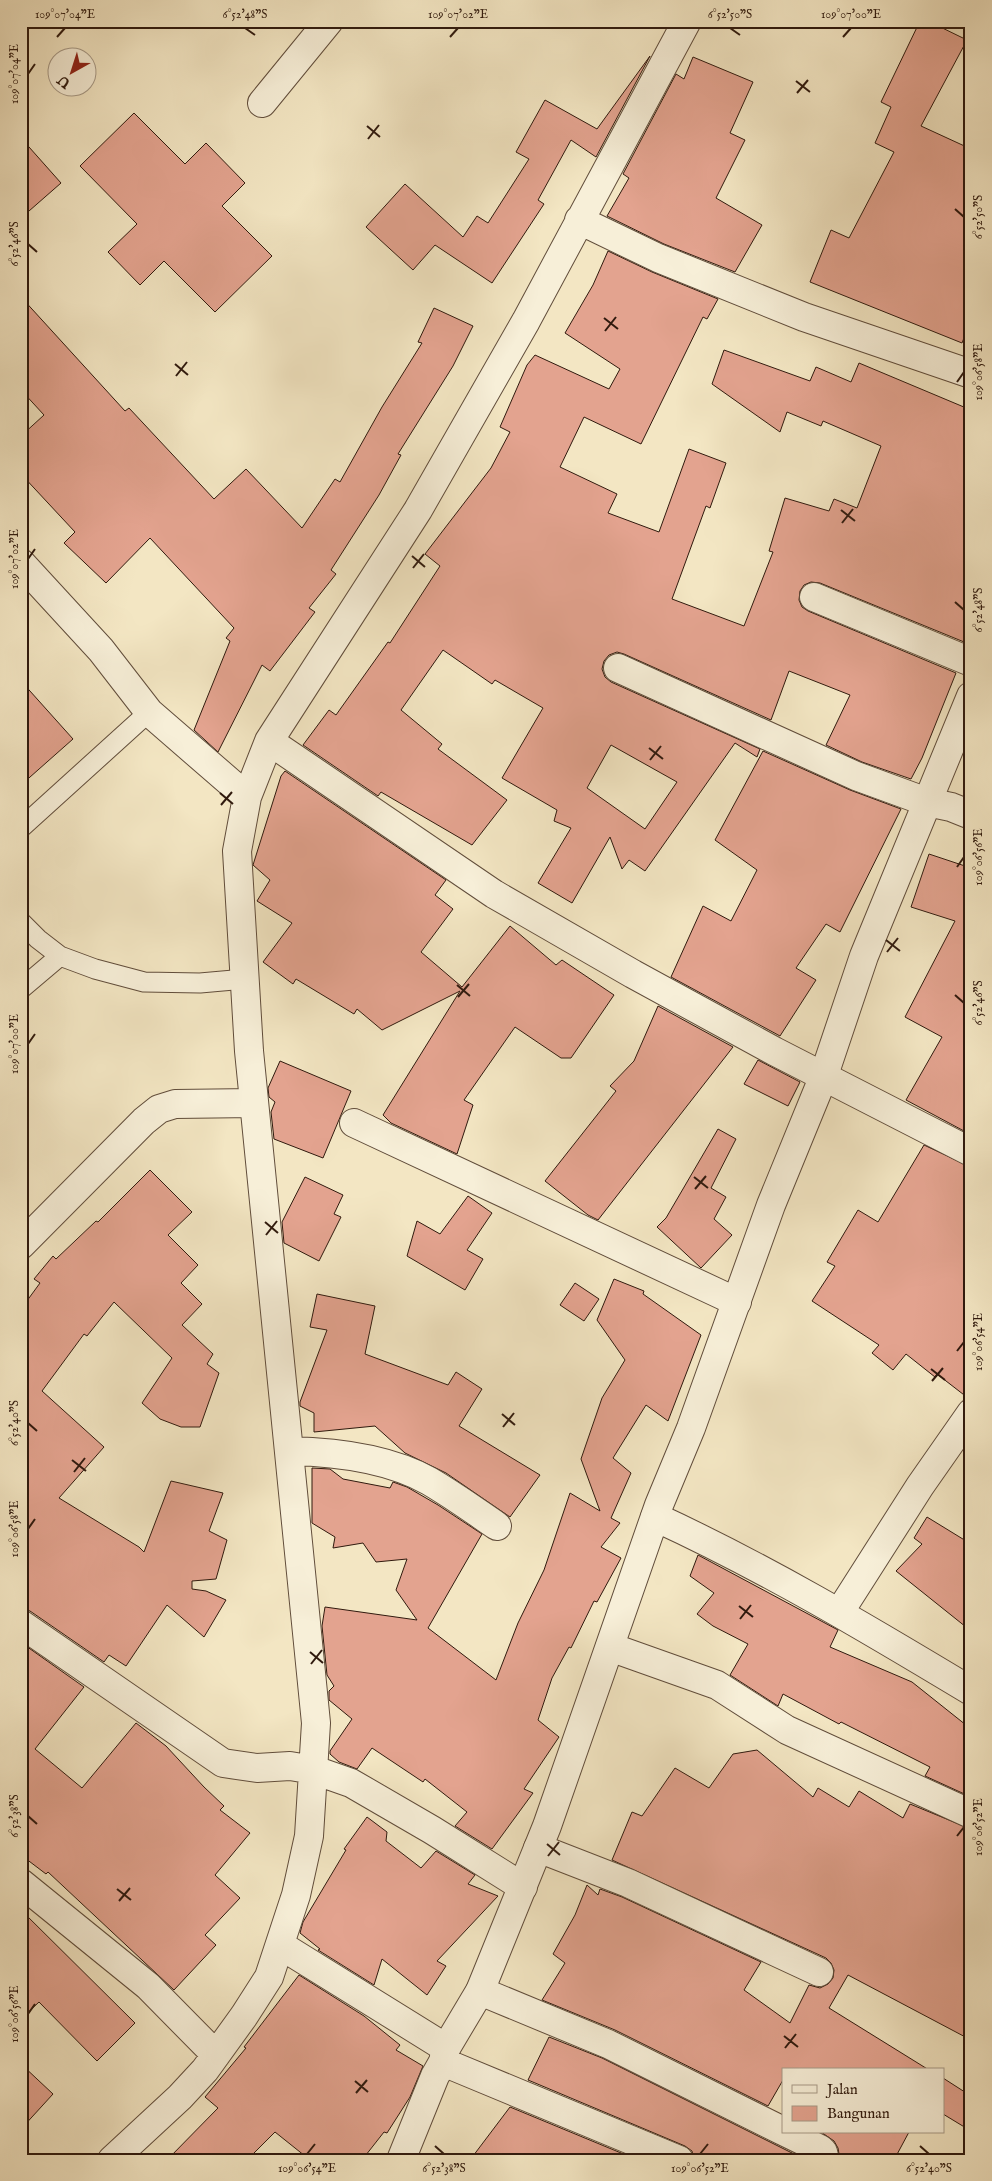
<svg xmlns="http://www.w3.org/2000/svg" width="992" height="2181" font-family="'IM FELL English',serif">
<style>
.building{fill:#e3a38f;stroke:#301a0e;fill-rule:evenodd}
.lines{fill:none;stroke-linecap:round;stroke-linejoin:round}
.service-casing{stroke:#614d3b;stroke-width:21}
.minor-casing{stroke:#614d3b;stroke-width:30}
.tertiary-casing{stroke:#614d3b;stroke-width:30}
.service{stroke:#f7efd8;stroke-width:19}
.minor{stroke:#f7efd8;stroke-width:28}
.tertiary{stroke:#f7efd8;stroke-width:28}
.ticks{fill:none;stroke:#301a0e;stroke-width:2}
.neatline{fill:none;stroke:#301a0e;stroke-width:2}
.ticks-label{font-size:12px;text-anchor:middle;fill:#301a0e}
</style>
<rect width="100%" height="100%" fill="#f3e6c3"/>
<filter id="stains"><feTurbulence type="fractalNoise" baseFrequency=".004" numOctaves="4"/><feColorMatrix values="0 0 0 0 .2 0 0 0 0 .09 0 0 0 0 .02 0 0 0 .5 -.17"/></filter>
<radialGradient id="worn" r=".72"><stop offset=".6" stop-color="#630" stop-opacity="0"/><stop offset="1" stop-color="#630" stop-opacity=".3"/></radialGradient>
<!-- building -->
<path class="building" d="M920,21H928L967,40L921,126L971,149V320L962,343L810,282L831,230L849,238L894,152L875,143L891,107L881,102Z
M650,56L596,157L571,140L538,200L544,204L492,283L435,245L413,270L366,227L405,184L463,237L477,216L488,223L529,159L516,152L545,100L597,129Z
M693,57L753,82L730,133L745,140L716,198L762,225L735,272L664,244L607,216L629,178L623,174L676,74L684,79Z
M134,113L185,164L206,143L245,183L222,206L272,256L215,312L164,261L140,285L108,252L137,224L80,166Z
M21,138L61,183L21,218Z
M608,251L652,272L718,299L707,319L703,317L641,444L584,417L560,467L617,494L608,513L659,532L689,449L726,463L710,508L706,506L672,599L744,626L773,552L769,551L785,498L829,511L834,499L857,508L881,446L823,421L821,426L787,412L780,432L712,384L724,350L810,381L816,367L851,382L859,363L971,410V638L969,644L820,583L811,582L804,585L800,591L799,600L802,607L808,611L956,673L922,758L911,779L862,762L826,745L850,695L789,671L771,720L624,654L617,652L609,655L604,661L602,669L605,677L611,682L760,749L757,757L735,743L645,871L629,860L622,869L610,837L572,903L538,883L571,828L554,821L557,810L502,778L543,708L495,680L492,684L443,650L401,710L442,744L438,749L507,800L472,845L381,792L378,796L303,745L329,710L336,715L388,642L390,643L440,566L425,554L491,468L510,432L500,427L527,365L535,355L609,389L620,369L565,333L593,285ZM611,745L677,782L645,829L587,788Z
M21,297L125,411L129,408L214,499L246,469L302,528L335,479L340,482L382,407L422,343L418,342L434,308L473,326L453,366L398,454L401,455L379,495L331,570L336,574L309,608L315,612L270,671L262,665L218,752L194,730L230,641L226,638L234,628L150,538L106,583L64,543L75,532L21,474V436L44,415L21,390Z
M21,681L73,739L21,785Z
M763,751L850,790L901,809L840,932L826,924L796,968L816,980L780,1036L671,977L703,906L731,921L757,870L715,840Z
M285,771L446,880L435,895L453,909L421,952L462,987L510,926L556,965L562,960L614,995L571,1058H561L515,1027L464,1100L473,1105L457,1154L391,1123L383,1115L460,991L382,1030L357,1009L354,1014L296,979L293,984L263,962L292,923L257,901L270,880L253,865L281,776Z
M929,854L971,868V1118L964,1131L906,1100L942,1037L905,1017L955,921L911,907Z
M658,1006L733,1047L598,1220L588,1215L545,1181L616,1091L610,1086L634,1061Z
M758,1060L800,1082L788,1106L744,1084Z
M280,1061L351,1091L323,1158L274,1139L271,1112L275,1102L269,1097L268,1088Z
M718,1129L736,1139L711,1188L726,1197L714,1219L732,1235L701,1268L657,1227L666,1218Z
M924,1145L971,1167V1398H968L937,1374L935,1377L906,1354L893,1370L872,1353L879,1345L812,1301L835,1266L827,1262L858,1210L878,1222Z
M150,1170L192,1212L168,1235L198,1265L181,1283L202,1304L182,1325L213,1354L207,1364L219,1373L200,1427H181L160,1419L142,1403L172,1358L114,1302L87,1336L84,1334L42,1391L104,1447L59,1498L139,1547L144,1552L171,1481L223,1493L209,1531L227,1540L216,1579L192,1581V1589L206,1591L226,1600L204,1637L167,1605L126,1666L109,1655L104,1662L30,1611L21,1609V1309L40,1283L34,1279L53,1256L56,1259L96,1221L98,1222Z
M305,1177L343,1195L334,1214L341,1217L319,1261L284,1243L282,1222Z
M468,1196L492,1213L467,1250L483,1259L465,1290L407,1256L417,1221L440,1234Z
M614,1279L644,1291L643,1294L701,1335L668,1421L646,1405L613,1458L631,1473L611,1518L620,1523L601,1547L621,1558L597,1602L594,1601L571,1648L569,1647L552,1678L538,1720L559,1737L524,1789L533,1793L492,1849L455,1826L467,1812L425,1779L423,1782L372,1748L357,1769L339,1762L330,1754V1751L352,1719L329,1700V1691L334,1686L327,1675L322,1626L325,1607L417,1620L396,1590L407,1559L376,1562L363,1543L333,1548L335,1537L312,1523V1468L330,1469L343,1479L390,1488L393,1482L407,1487L438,1505L482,1534L428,1628L496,1680L518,1623L544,1570L570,1493L600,1511L581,1459L602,1398L625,1360L597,1320Z
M575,1283L599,1299L584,1321L560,1305Z
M317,1294L375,1306L365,1354L448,1385L456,1372L482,1389L459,1426L540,1475L510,1517L446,1473L405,1453L375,1426L314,1432V1413L300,1406V1402L327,1330L310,1327Z
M927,1517L971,1544V1631L896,1571L922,1544L914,1538Z
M698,1555L838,1630L830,1647L912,1682L971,1729V1797L925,1776L930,1767L841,1722L839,1724L783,1694L778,1706L730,1675L748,1644L713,1626L697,1614L714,1593L690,1576Z
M26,1646L84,1687L35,1749L82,1788L136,1723L166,1746L204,1787L224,1806L220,1810L250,1833L215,1875L240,1898L205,1935L216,1945L174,1990L48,1872L46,1874L21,1855V1653Z
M757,1750L813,1797L818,1788L849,1807L859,1791L903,1818L910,1804L971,1829V2040L848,1975L829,2008L929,2070H783V2080L768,2106L615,2030L542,2000L565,1963L553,1954L575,1915L587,1885L598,1895L600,1889L622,1897L761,1962L744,1990L790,2023L809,1985L820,1988L828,1984L833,1978L834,1970L831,1963L826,1958L612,1860L632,1812L642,1816L675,1768L709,1788L733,1754Z
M367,1817L387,1832L386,1841L421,1868L436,1851L475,1875L468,1884L498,1896L437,1961L446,1966L427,1995L382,1959L374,1985L318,1950L320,1949L300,1933L303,1922L346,1850L344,1849Z
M21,1910L135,2023L97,2061L39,2002L21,2019Z
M299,1975L364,2016L400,2045L396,2050L423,2066L410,2097L387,2133L384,2132L362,2160H310L275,2132L247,2160H167L218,2108L205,2097L246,2048L244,2047Z
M549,2037L602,2058L806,2160H694L692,2151L685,2146L528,2080Z
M21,2064L53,2094L21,2129Z
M943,2078L971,2096V2131L943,2114Z
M510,2107L638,2160H470Z
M821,2132H909L894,2160H840L838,2148L834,2141Z"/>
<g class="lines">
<!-- service casing -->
<g class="service-casing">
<path id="service" d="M21,828L149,712
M21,922L38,939L60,956L95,969L144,982L200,983L245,979
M21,989L60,956"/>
</g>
<!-- minor casing -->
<g class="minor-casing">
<path id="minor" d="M262,103L329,21
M579,220L658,258L804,317L971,374
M21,563L101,650L149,712L247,797
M814,597L971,662
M618,668L856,776L927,802L951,807L971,815
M269,741L494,894L633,974L774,1051L971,1152
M354,1123L737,1302
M21,1245L144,1121L159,1109L175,1104L254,1103
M290,1451C337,1452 388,1458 429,1481C453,1495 475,1511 497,1526
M655,1517C764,1567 868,1629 971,1691
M839,1613L920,1486L971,1413
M21,1624L223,1763L257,1768L290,1766L314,1770L351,1783L432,1830L523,1887
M610,1647L717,1685L787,1730L971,1814
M538,1848L628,1883L819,1972
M21,1883L148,1986L216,2055
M280,1945L446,2048
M480,1991L608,2044L783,2131
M443,2062L679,2160
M785,2132L820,2149L823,2152L825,2160
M112,2160L180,2097L205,2070L244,2016L269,1977L296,1895L309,1836L316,1723L249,1051L237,851L247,797L269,741L418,510L526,321L687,21"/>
</g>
<!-- tertiary casing -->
<g class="tertiary-casing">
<path id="tertiary" d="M401,2160L435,2076L443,2062L446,2048L480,1991L547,1826L659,1505L691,1428L771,1205L823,1078L864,956L971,696"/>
</g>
<!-- service -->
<use href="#service" class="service"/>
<!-- minor -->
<use href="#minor" class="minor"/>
<!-- tertiary -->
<use href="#tertiary" class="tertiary"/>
</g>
<!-- ticks -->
<path class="ticks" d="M245,28L255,35M730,28L740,35M57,37L65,28M450,37L458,28M843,37L851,28M28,74L35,64M796,81L810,92M797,93L808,80M367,126L380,137M368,139L379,125M955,209L964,217M28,244L37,252M604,318L618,329M605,331L616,317M175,364L188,375M176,376L187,362M957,382L964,372M841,510L855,521M842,523L853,509M412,556L425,567M28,559L35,549M413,568L424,554M955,602L964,610M649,748L663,759M650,760L661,746M220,793L233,804M221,805L232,792M957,867L964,857M886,940L900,951M887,952L898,938M457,985L470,996M955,995L964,1003M458,997L469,984M28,1044L35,1034M694,1177L708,1188M695,1189L706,1176M265,1222L278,1233M266,1235L277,1221M957,1351L964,1342M931,1369L945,1380M932,1381L943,1368M502,1414L515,1425M28,1423L37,1431M503,1427L514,1413M72,1460L86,1471M74,1472L85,1458M28,1529L35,1519M739,1606L753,1617M740,1619L751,1605M310,1652L323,1663M311,1664L322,1650M28,1816L37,1824M957,1836L964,1827M547,1844L560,1855M548,1856L559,1842M117,1889L131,1900M119,1901L130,1888M28,2014L35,2004M784,2036L798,2047M785,2048L796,2034M355,2081L368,2092M356,2093L367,2080M435,2146L444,2154M920,2146L929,2154M307,2154L315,2144M700,2154L708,2144"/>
<!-- margin -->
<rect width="992" height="2181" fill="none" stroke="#f3e6c3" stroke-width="55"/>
<!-- legend -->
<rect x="782" y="2068" width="162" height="65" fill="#f7efd8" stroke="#a79a87"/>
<rect x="792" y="2085" width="25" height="8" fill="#f7efd8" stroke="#a79a87"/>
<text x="827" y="2094" font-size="15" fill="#301a0e">Jalan</text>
<rect x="792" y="2106" width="25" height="15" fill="#e3a38f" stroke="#a79a87"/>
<text x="827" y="2118" font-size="15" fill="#301a0e">Bangunan</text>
<!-- north arrow -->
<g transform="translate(72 72) rotate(219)"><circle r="24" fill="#f7efd8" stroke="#a79a87"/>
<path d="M0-4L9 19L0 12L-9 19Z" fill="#8f2418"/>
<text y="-8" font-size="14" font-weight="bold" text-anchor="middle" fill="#301a0e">U</text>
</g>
<rect x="28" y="28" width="936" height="2126" class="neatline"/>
<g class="ticks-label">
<text x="65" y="18">109°07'04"E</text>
<text x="245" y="18">6°52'48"S</text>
<text x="458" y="18">109°07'02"E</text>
<text x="730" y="18">6°52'50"S</text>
<text x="851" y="18">109°07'00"E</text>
<text transform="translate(14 74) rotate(-90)" y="4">109°07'04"E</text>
<text transform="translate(978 217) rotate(-90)" y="4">6°52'50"S</text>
<text transform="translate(14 244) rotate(-90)" y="4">6°52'46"S</text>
<text transform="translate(978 372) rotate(-90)" y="4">109°06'58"E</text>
<text transform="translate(14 559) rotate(-90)" y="4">109°07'02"E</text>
<text transform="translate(978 610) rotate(-90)" y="4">6°52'48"S</text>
<text transform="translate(978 857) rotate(-90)" y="4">109°06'56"E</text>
<text transform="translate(978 1003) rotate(-90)" y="4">6°52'46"S</text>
<text transform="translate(14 1044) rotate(-90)" y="4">109°07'00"E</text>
<text transform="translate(978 1342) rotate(-90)" y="4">109°06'54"E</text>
<text transform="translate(14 1423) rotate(-90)" y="4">6°52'40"S</text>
<text transform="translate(14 1529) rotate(-90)" y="4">109°06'58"E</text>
<text transform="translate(14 1816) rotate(-90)" y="4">6°52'38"S</text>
<text transform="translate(978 1827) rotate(-90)" y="4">109°06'52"E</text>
<text transform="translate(14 2014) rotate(-90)" y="4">109°06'56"E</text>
<text x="307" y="2172">109°06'54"E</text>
<text x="444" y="2172">6°52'38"S</text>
<text x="700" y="2172">109°06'52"E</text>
<text x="929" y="2172">6°52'40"S</text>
</g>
<rect width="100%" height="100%" filter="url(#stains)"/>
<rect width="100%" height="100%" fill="url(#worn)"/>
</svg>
